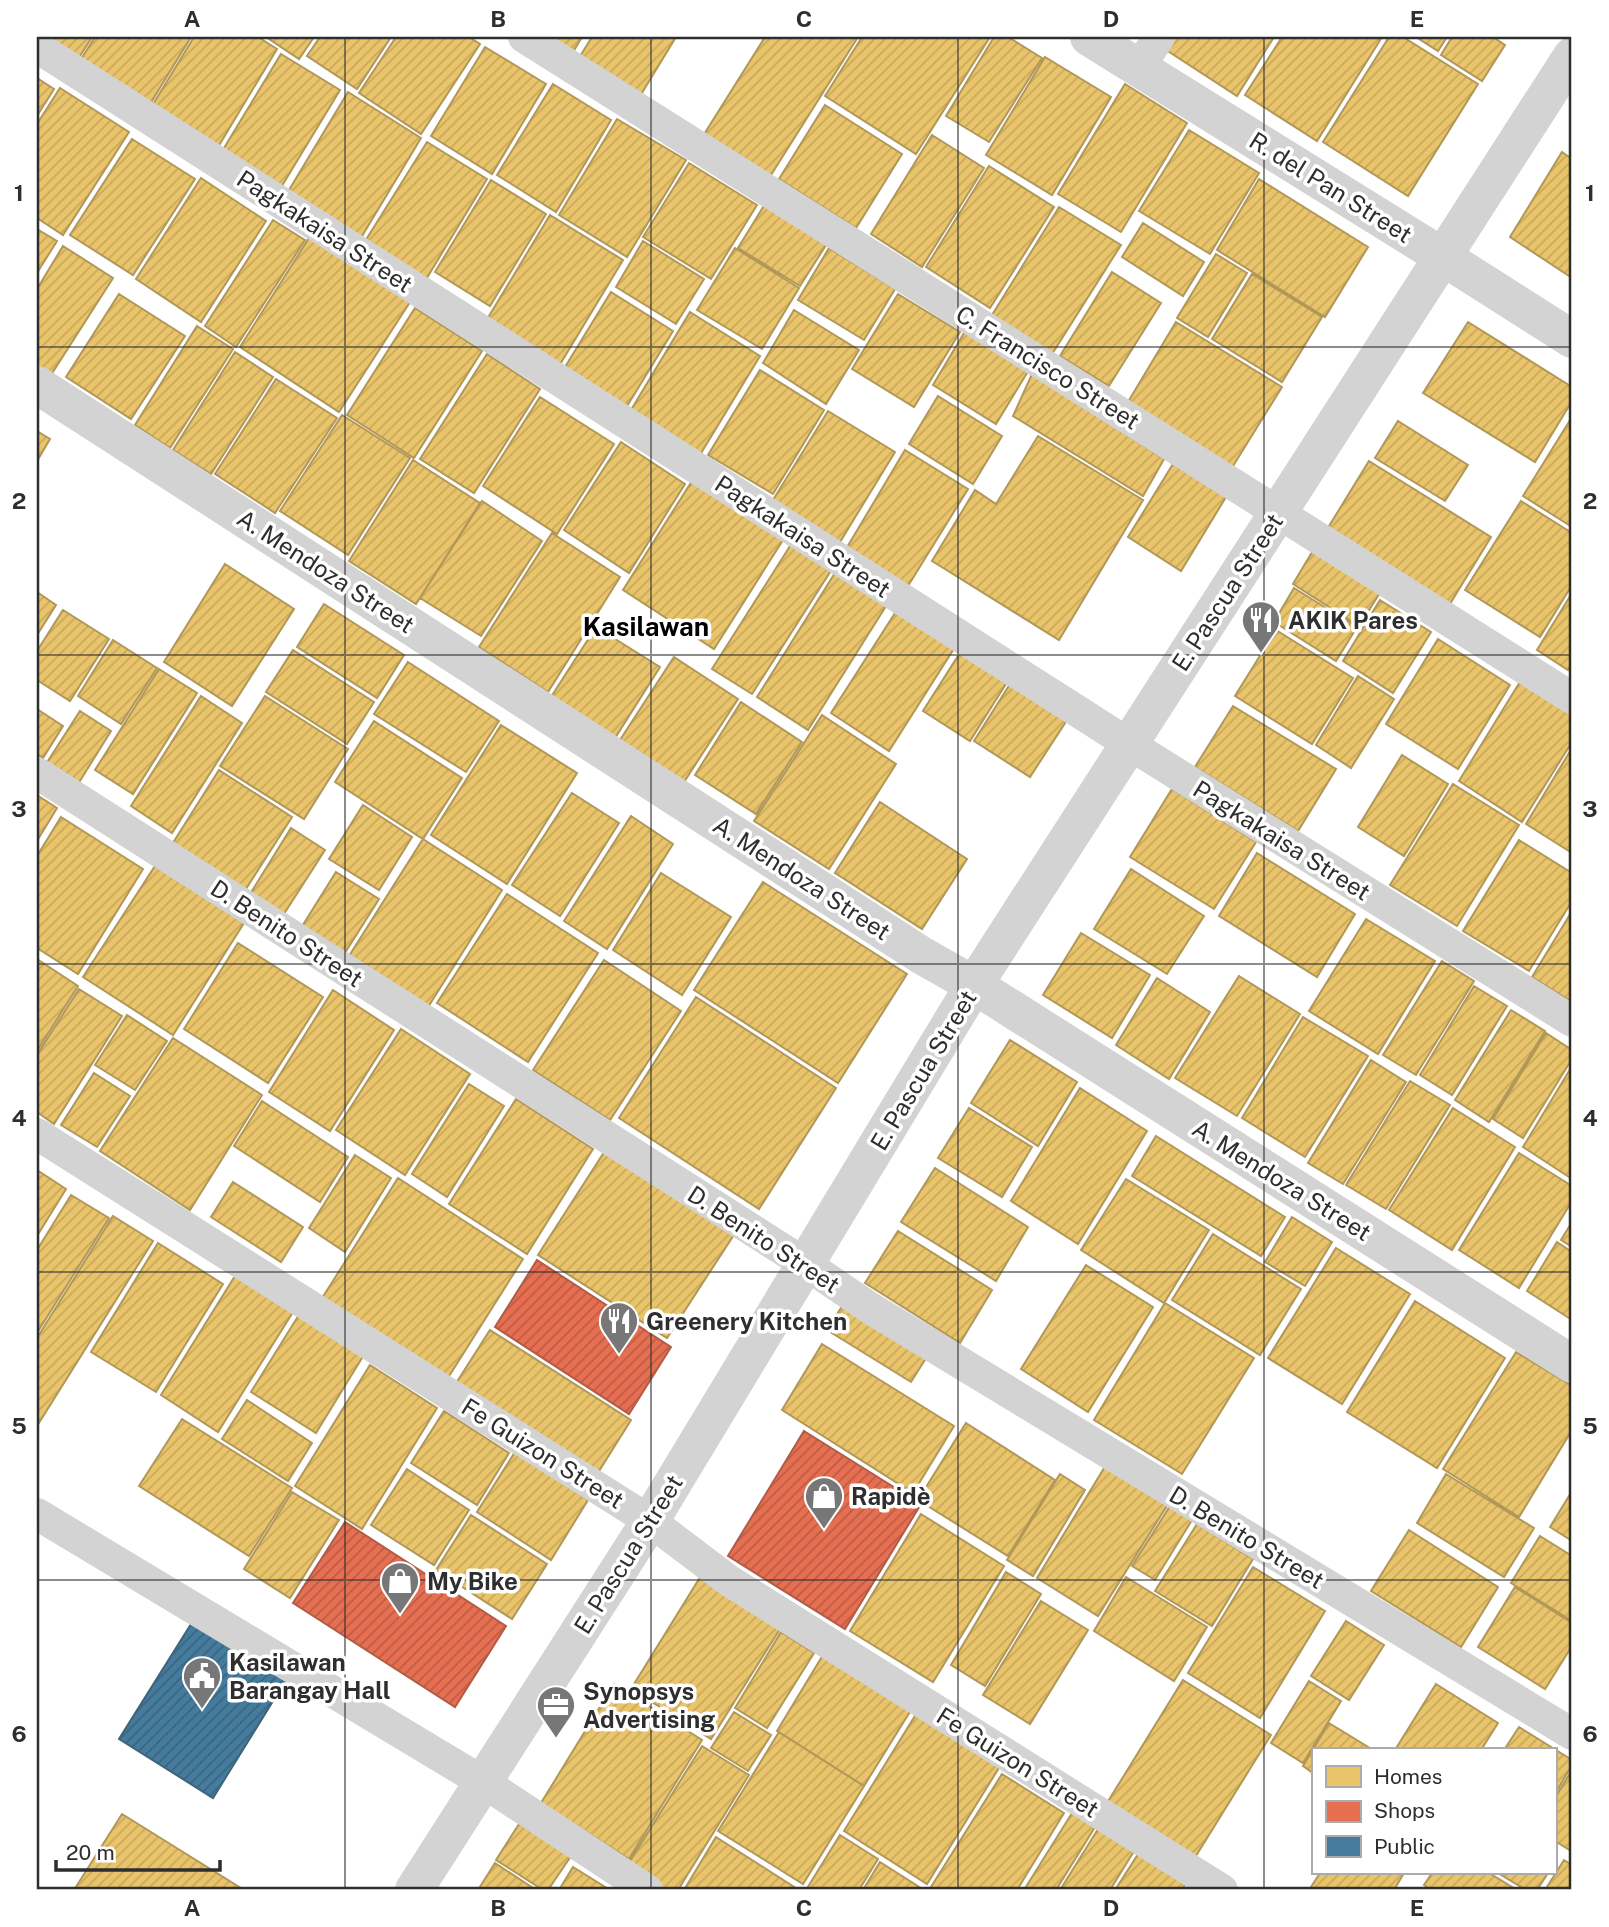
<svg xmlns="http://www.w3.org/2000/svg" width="1609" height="1927" font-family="'Public Sans',sans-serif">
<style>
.homes{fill:url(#homes-hatch);stroke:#b19758;stroke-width:2}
.shops{fill:url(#shops-hatch);stroke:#b05c46;stroke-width:2}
.public{fill:url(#public-hatch);stroke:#3e647c;stroke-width:2}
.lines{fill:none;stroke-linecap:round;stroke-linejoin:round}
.service{stroke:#d3d3d3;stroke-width:32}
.minor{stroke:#d3d3d3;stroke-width:38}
.tertiary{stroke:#d3d3d3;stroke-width:38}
.grid{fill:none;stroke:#2e2e2e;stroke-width:2;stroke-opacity:0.55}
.labels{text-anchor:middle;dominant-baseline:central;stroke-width:7;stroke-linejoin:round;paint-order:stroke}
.street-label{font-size:24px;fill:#2e2e2e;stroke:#fff}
.poi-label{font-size:24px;font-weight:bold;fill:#2e2e2e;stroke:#fff;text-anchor:start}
.neighbourhood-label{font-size:26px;font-weight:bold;fill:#000;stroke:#fff}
.neatline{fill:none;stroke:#2e2e2e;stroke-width:2.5}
.grid-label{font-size:23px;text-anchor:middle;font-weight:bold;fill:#2e2e2e}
</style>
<defs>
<pattern id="homes-hatch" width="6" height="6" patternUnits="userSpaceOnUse" patternTransform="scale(1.75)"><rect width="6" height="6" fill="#e9c46a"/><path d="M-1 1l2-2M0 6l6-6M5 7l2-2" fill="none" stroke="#c8a95c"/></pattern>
<pattern id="shops-hatch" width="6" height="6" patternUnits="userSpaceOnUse" patternTransform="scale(1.75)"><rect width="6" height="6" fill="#e76f51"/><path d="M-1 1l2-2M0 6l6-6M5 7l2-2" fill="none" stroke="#bc5c44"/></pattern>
<pattern id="public-hatch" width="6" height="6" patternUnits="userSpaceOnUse" patternTransform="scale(1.75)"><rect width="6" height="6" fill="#457b9d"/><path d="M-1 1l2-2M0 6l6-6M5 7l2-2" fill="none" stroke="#3a6580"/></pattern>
</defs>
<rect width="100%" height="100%" fill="#fff"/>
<!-- homes -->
<path class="homes" d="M38,37H92L77,61Z
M95,37H191L150,104L80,61Z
M194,37H258L277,49L218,147L152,106Z
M266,37H314L299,59Z
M320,37H391L357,89L307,56Z
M396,37H469L480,44L421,134L359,93Z
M549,37H582L573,52Z
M592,37H676L640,96L579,58Z
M765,37H858L769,178L703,136Z
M862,37H990L916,154L825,96Z
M994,37H1008L1042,58L989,142L946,116Z
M1166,37H1274L1237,96L1160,46Z
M1282,37H1382L1317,141L1245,95Z
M1389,37H1403L1478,84L1408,196L1323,142Z
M1416,37H1447L1438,51Z
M1452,37H1493L1505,45L1482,81L1441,55Z
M485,47L546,84L492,174L431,136Z
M281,54L340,90L280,189L221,153Z
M1045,57L1111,97L1052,195L986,155Z
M37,78L54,89L37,116Z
M553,84L611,120L556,212L497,175Z
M1125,84L1187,123L1121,232L1058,194Z
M60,88L129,132L63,235L37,218V124Z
M348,92L421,138L359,241L286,195Z
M825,105L902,154L856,228L779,179Z
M617,119L686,160L627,257L559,215Z
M1189,130L1259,173L1210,254L1139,211Z
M932,135L984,168L922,267L871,234Z
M132,139L195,179L133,275L70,235Z
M427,142L487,179L425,281L364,243Z
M1562,152L1572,159V278L1510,237Z
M689,163L757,205L711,279L643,237Z
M989,166L1054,207L990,308L926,267Z
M201,178L266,221L201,322L136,279Z
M1259,179L1368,247L1325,317L1217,250Z
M491,180L546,214L490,306L435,272Z
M765,204L828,242L800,286L738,248Z
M1059,207L1121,245L1052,354L992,315Z
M550,215L623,260L559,366L486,321Z
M273,220L305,240L236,347L205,326Z
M1143,223L1204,262L1183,296L1122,257Z
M37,229L57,241L37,273Z
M309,238L410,302L339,412L240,347Z
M643,241L704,279L676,324L616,287Z
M63,246L113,278L49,378L37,370V289Z
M735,248L799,288L762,349L697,310Z
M829,248L895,289L864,340L798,300Z
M1216,254L1247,273L1208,337L1177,318Z
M1112,272L1161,303L1109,386L1060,356Z
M1252,274L1322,317L1282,382L1212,339Z
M611,292L673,331L624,411L562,372Z
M119,294L185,336L131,419L66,377Z
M898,294L960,332L914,407L852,369Z
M415,308L482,351L414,458L347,415Z
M794,310L859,350L826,404L763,363Z
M690,312L760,356L698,458L628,415Z
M1176,322L1282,387L1230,471L1125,407Z
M1468,322L1572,387V401L1535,462L1423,393Z
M197,326L233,349L170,448L135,425Z
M967,328L1030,368L996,424L933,385Z
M235,352L273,377L211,474L173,450Z
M487,354L540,389L474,493L420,459Z
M760,370L824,410L773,494L708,455Z
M1032,374L1164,459L1143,496L1013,416Z
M276,379L337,418L275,513L215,474Z
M938,396L1002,436L973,484L909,444Z
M540,397L614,444L557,534L483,486Z
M828,411L895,452L840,542L773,500Z
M342,415L410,458L348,555L280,511Z
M1572,417V527L1523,496Z
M1398,421L1468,465L1445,501L1375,458Z
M37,431L50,439L37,461Z
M1038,436L1143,500L1059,640L932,561L975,490L996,504Z
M621,442L685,484L629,573L564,530Z
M905,450L968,489L908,586L846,549Z
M413,460L480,503L416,604L349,561Z
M1369,461L1491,537L1448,607L1326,531Z
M1173,464L1226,497L1181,571L1128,537Z
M692,481L783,540L714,649L623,590Z
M482,501L542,541L481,636L420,598Z
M1521,501L1572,533V585L1540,637L1465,590Z
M552,533L620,577L548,692L479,647Z
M792,543L832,569L752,694L712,669Z
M1314,549L1381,591L1359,626L1293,584Z
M225,564L294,609L232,706L164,662Z
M835,573L886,606L808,730L757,697Z
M1294,588L1357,627L1336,661L1274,622Z
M37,592L56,605L37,635Z
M1572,593V663L1568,670L1537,650Z
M1380,600L1431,632L1393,693L1343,661Z
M324,604L404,655L377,698L297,647Z
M63,610L109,639L70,701L37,680V651Z
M897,610L955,647L889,751L831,713Z
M596,627L660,667L615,738L551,697Z
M1276,630L1353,678L1312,744L1235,696Z
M1438,639L1510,685L1458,769L1386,724Z
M113,640L157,668L121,724L78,696Z
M963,648L1009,679L970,741L923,711Z
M293,650L374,702L347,744L266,692Z
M674,657L738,699L684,782L620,740Z
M408,662L499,721L466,772L374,714Z
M159,669L197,693L133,794L95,770Z
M1358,676L1394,699L1351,768L1316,745Z
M1521,680L1572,711V742L1522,822L1459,781Z
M1012,681L1069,717L1030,777L974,741Z
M201,696L242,723L172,833L131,806Z
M265,696L348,749L304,819L220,766Z
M741,702L802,742L756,814L695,775Z
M1233,706L1336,769L1298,831L1195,767Z
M37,709L63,726L43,758L37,754Z
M80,711L111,731L78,784L46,764Z
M822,715L896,764L829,869L754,821Z
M374,721L462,778L423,839L335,782Z
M501,725L577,773L507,884L431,835Z
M1572,748V853L1526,824Z
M1402,755L1448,784L1404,856L1358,827Z
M219,770L292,817L244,892L171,846Z
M1453,784L1519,825L1457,926L1390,885Z
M1172,789L1256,842L1214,909L1130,857Z
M572,793L619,823L560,916L512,885Z
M37,795L57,808L37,841Z
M880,802L967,859L922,929L835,873Z
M363,805L412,837L379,890L329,859Z
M631,816L673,844L607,949L564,921Z
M61,817L143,869L78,974L37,948V856Z
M291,828L325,850L280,920L247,899Z
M423,839L502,890L428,1007L349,956Z
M1519,840L1572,873V901L1529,971L1463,931Z
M1257,853L1355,914L1317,977L1219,916Z
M155,866L244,923L173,1035L83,977Z
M1131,869L1204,916L1167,974L1094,929Z
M336,872L379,899L343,956L301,928Z
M661,873L731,917L682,995L613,950Z
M763,882L907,974L838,1083L694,990Z
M507,894L598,953L528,1062L437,1003Z
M1572,911V1002L1532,977Z
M1366,919L1435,961L1378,1054L1309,1011Z
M1081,933L1150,975L1112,1038L1043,995Z
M238,943L323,997L268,1083L184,1029Z
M37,959L78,986L37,1051Z
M604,960L681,1011L610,1120L533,1070Z
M1442,961L1474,981L1416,1075L1383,1055Z
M1239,976L1300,1014L1237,1116L1175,1078Z
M1157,978L1210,1012L1169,1079L1116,1045Z
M1474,986L1507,1006L1452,1095L1420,1075Z
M79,989L122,1016L54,1124L37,1112V1055Z
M333,990L394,1030L330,1131L269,1092Z
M696,997L836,1088L759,1209L619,1118Z
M1511,1010L1545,1031L1489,1122L1455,1100Z
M127,1015L167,1041L135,1090L95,1065Z
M1303,1017L1368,1056L1305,1157L1242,1118Z
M401,1029L470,1074L405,1175L336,1130Z
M1546,1033L1572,1050V1059L1523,1138L1493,1119Z
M173,1038L262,1095L190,1210L100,1151Z
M1010,1040L1077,1082L1038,1146L971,1103Z
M1371,1060L1406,1082L1343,1184L1308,1163Z
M1572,1066V1179L1523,1147Z
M94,1073L130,1096L97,1147L61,1125Z
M1410,1081L1450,1105L1386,1209L1346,1185Z
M469,1084L504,1106L447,1197L412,1174Z
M1080,1088L1147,1131L1078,1244L1011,1201Z
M516,1099L593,1149L527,1254L449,1204Z
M262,1101L348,1157L320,1202L234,1146Z
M969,1108L1032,1147L1002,1197L938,1158Z
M1453,1108L1515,1147L1452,1250L1389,1210Z
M1156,1136L1285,1217L1261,1256L1132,1176Z
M610,1143L739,1227L667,1338L538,1255Z
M1519,1153L1572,1186V1201L1519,1288L1459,1250Z
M355,1155L391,1178L345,1252L309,1228Z
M935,1168L1028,1227L996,1281L901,1222Z
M37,1170L66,1189L37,1236Z
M398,1178L523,1259L444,1384L319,1303Z
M1126,1179L1209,1230L1164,1303L1081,1250Z
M233,1182L303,1227L281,1262L211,1217Z
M71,1195L109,1218L37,1333V1250Z
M113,1216L153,1241L37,1426V1338Z
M1292,1217L1332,1242L1305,1286L1265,1262Z
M1572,1222V1247L1561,1240Z
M898,1231L992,1290L960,1343L865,1283Z
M1213,1234L1301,1289L1260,1355L1172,1300Z
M1557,1242L1572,1252V1320L1527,1291Z
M158,1243L223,1284L156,1392L91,1352Z
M1336,1248L1410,1294L1342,1404L1268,1358Z
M1086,1265L1153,1307L1088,1412L1021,1369Z
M235,1276L293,1312L218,1432L161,1395Z
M1415,1301L1505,1358L1437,1468L1347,1412Z
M844,1303L928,1355L911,1382L827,1330Z
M1165,1303L1254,1358L1182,1474L1094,1420Z
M300,1313L365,1353L316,1433L251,1392Z
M490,1330L631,1420L594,1479L453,1388Z
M822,1344L954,1426L913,1493L782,1410Z
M1516,1352L1572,1386V1430L1519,1517L1443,1469Z
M370,1365L437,1408L362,1529L295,1486Z
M247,1400L312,1443L288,1481L222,1439Z
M444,1411L509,1453L477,1505L411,1463Z
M182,1419L292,1488L249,1556L139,1486Z
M966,1423L1055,1480L1008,1556L918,1500Z
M515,1452L588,1500L551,1560L477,1512Z
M1106,1465L1168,1504L1098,1616L1037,1578Z
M407,1469L469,1510L434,1565L371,1525Z
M1060,1474L1085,1490L1033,1576L1007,1560Z
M1446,1474L1534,1528L1504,1577L1417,1523Z
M1572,1491V1541L1550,1527Z
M292,1492L339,1520L290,1598L244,1569Z
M1170,1506L1192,1520L1155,1580L1132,1566Z
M921,1514L1004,1566L933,1682L850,1631Z
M471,1515L547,1564L512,1619L436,1570Z
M1197,1524L1253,1559L1212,1626L1155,1591Z
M1409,1530L1498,1587L1461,1647L1371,1591Z
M1540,1536L1572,1556V1621L1511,1583Z
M1253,1567L1325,1611L1260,1718L1188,1673Z
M704,1571L785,1621L711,1739L631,1689Z
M1006,1572L1041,1594L985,1686L951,1665Z
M1126,1577L1207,1627L1174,1681L1094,1631Z
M1515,1587L1572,1623V1646L1545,1689L1478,1647Z
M1041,1601L1088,1630L1030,1724L983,1695Z
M1346,1621L1384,1645L1349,1700L1311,1676Z
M781,1632L814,1653L767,1728L735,1708Z
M823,1655L911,1710L864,1786L777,1731Z
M1183,1680L1271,1735L1194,1859L1107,1803Z
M1309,1681L1341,1701L1303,1763L1271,1743Z
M614,1684L702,1740L629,1859L541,1803Z
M1436,1684L1498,1723L1481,1750H1395Z
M918,1711L1002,1763L927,1884L844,1831Z
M734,1712L771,1735L748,1771L711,1748Z
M1329,1723L1373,1750H1313V1773L1303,1766Z
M1519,1727L1572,1760V1765L1555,1794V1750H1504Z
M779,1732L864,1786L803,1884L718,1831Z
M702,1746L749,1775L678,1890H666L627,1866Z
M1572,1770V1850L1571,1851L1555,1841V1798Z
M1002,1774L1064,1813L1017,1890H936L931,1887Z
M1072,1813L1095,1827L1056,1890H1024Z
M122,1814L244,1890H74Z
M1103,1821L1139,1843L1110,1890H1060Z
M519,1824L571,1856L548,1890H543L496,1860Z
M840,1835L878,1859L859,1890H806Z
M716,1837L799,1890H684Z
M1144,1845L1191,1875L1182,1890H1115Z
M1564,1860L1572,1865V1890H1545Z
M880,1862L924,1890H863Z
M495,1863L536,1890H478Z
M573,1867L610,1890H559Z
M1320,1873H1404L1394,1890H1309Z
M1432,1873H1489L1517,1890H1432L1424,1885Z
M1498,1873H1548L1537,1890H1526Z"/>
<!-- shops -->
<path class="shops" d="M537,1260L671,1347L629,1414L495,1327Z
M804,1431L921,1504L845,1629L728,1556Z
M345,1522L506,1626L455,1707L293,1603Z"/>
<!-- public -->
<path class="public" d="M193,1621L286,1680L213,1798L119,1739Z"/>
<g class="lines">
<!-- service -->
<path class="service" d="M524,37L1572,698
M37,47L1129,744L1572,1021
M1139,68L1159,37
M37,773L807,1265L870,1308L1572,1734
M37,1134L650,1521L728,1580L1222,1890
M37,1514L483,1782L647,1890"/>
<!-- minor -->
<path class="minor" d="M1443,257L1572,339
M37,385L921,955L974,985L1572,1364"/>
<!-- tertiary -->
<path class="tertiary" d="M1089,37L1443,257
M414,1890L650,1521L974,985L1572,56"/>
</g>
<!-- grid -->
<path class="grid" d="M345,37V1890M651,37V1890M958,37V1890M1264,37V1890M37,347H1572M37,655H1572M37,964H1572M37,1272H1572M37,1580H1572"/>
<!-- icons -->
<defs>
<g id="restaurant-pin" transform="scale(2.0125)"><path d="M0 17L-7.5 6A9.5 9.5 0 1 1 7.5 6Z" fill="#777" stroke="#fff"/><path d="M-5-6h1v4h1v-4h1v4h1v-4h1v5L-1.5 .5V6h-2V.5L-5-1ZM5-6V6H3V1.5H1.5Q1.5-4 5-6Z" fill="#fff"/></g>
<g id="shop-pin" transform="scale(2.0125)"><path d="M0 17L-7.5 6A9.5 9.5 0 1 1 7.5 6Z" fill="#777" stroke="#fff"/><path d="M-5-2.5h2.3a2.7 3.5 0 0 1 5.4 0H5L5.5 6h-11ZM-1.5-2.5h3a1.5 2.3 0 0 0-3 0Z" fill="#fff"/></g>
<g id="civic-pin" transform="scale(2.0125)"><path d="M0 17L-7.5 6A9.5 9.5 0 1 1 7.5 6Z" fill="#777" stroke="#fff"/><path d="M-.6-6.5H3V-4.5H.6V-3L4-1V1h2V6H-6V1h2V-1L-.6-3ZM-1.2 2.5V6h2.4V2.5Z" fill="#fff"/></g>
<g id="office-pin" transform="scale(2.0125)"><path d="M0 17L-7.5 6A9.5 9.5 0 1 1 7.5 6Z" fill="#777" stroke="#fff"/><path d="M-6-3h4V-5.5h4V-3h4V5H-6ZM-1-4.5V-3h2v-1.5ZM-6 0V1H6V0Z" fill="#fff"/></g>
</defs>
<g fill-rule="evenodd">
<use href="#restaurant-pin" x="1261" y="620"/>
<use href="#restaurant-pin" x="619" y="1321"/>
<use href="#shop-pin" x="824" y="1496"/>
<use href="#shop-pin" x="400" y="1581"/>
<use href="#civic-pin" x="202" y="1676"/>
<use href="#office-pin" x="556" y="1705"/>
</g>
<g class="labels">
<!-- street labels -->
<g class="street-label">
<text transform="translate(1331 187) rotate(32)">R. del Pan Street</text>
<text transform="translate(325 231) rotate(33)">Pagkakaisa Street</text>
<text transform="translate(1048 367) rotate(32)">C. Francisco Street</text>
<text transform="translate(803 536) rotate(33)">Pagkakaisa Street</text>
<text transform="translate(326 571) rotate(33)">A. Mendoza Street</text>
<text transform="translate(1227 592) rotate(-57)">E. Pascua Street</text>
<text transform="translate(1282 840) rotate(32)">Pagkakaisa Street</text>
<text transform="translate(802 878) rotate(33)">A. Mendoza Street</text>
<text transform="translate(287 933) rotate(33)">D. Benito Street</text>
<text transform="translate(923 1070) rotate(-59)">E. Pascua Street</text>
<text transform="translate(1282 1180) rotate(32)">A. Mendoza Street</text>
<text transform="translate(764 1239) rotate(33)">D. Benito Street</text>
<text transform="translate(543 1453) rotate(32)">Fe Guizon Street</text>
<text transform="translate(1247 1537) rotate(31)">D. Benito Street</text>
<text transform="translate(628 1554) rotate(-58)">E. Pascua Street</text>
<text transform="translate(1018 1762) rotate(32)">Fe Guizon Street</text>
</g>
<!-- poi labels -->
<g class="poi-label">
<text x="1288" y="620">AKIK Pares</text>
<text x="646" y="1321">Greenery Kitchen</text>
<text x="851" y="1496">Rapidè</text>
<text x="427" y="1581">My Bike</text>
<text x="229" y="1662">Kasilawan<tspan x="229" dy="28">Barangay Hall</tspan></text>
<text x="583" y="1691">Synopsys<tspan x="583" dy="28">Advertising</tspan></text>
</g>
<!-- neighbourhood labels -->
<g class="neighbourhood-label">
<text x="646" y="626">Kasilawan</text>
</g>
</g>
<!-- border -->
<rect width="1609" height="1927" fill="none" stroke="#ffffff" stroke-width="77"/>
<!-- legend -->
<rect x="1312" y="1748" width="245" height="126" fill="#ffffff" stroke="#ababab" stroke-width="2"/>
<rect x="1326" y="1766" width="35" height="21" fill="#e9c46a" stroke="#ababab" stroke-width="2"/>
<text x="1374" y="1784" font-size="21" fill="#2e2e2e">Homes</text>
<rect x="1326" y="1801" width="35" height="21" fill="#e76f51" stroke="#ababab" stroke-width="2"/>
<text x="1374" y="1818" font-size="21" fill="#2e2e2e">Shops</text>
<rect x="1326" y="1836" width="35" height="21" fill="#457b9d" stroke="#ababab" stroke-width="2"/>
<text x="1374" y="1854" font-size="21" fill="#2e2e2e">Public</text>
<!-- scale -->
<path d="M56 1860v10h164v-10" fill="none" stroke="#2e2e2e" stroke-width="3.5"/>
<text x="66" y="1860" font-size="21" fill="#2e2e2e" stroke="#ffffff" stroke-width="5" paint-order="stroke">20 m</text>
<rect x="38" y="38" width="1532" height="1850" class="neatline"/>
<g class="grid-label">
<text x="192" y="27">A</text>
<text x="498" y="27">B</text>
<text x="804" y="27">C</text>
<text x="1111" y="27">D</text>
<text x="1417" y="27">E</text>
<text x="19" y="201">1</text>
<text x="1590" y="201">1</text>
<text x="19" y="509">2</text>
<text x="1590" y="509">2</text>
<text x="19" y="817">3</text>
<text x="1590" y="817">3</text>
<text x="19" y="1126">4</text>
<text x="1590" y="1126">4</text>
<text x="19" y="1434">5</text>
<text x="1590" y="1434">5</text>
<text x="19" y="1742">6</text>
<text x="1590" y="1742">6</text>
<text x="192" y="1916">A</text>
<text x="498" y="1916">B</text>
<text x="804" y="1916">C</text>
<text x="1111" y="1916">D</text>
<text x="1417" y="1916">E</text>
</g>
</svg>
